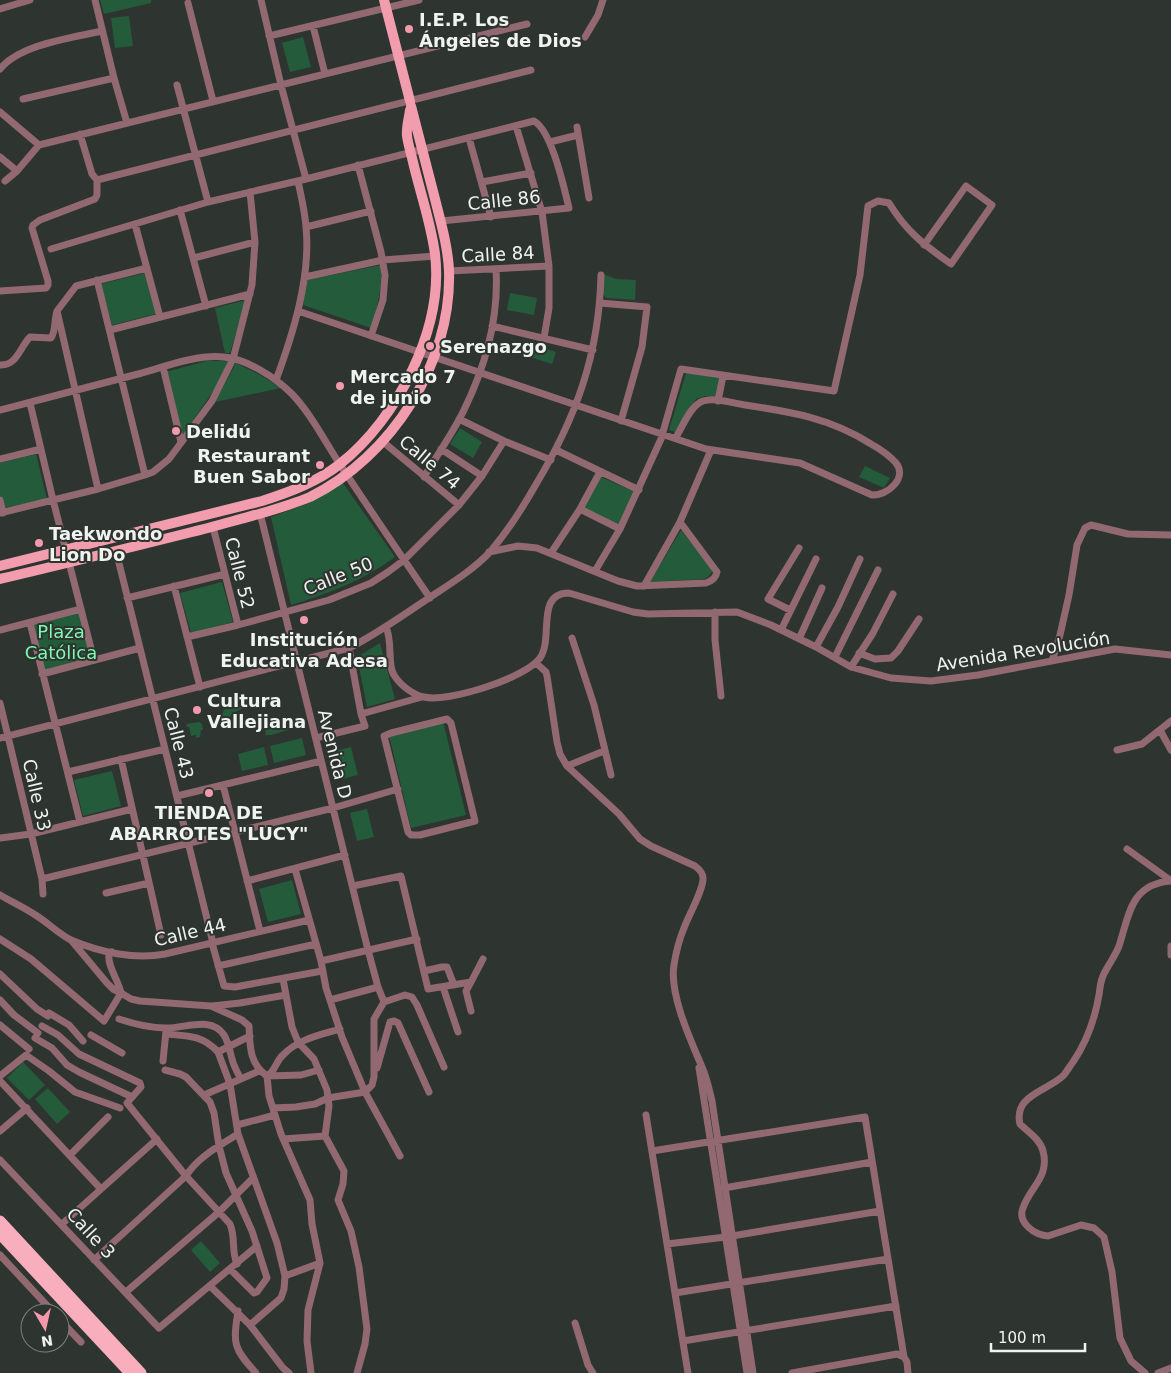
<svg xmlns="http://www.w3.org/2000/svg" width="1171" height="1373" font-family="'DejaVu Sans',sans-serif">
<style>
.green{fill:#245b3b}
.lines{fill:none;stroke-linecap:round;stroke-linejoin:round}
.minor{stroke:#926971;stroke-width:7}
.primary{stroke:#f29dae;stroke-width:10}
.trunk{stroke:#f8aebc;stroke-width:11}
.poi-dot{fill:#f29aac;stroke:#2e3430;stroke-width:2}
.labels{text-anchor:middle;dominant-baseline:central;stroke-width:4;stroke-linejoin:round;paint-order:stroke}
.poi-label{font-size:18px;font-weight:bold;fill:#f0f4f1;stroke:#2e3430;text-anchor:start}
.street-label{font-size:18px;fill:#f0f4f1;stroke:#2e3430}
.park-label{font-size:18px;fill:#7ff9b0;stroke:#2e3430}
</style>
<rect width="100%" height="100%" fill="#2e3430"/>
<!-- green -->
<path class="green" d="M100,0H151V3L104,14Z
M129,16L133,46L115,48L111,18Z
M303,37L311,67L290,72L282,43Z
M381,265C382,287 378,306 371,328L303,305L307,280Z
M145,273L156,314L112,325L101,284Z
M603,274L616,279L636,280L635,300L606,298L603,294Z
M510,293L537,298L534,315L507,310Z
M246,300L230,353H225L215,308Z
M531,344L556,352L552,364L527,356Z
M207,361H228L216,387L181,438L165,372Z
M236,363L260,375L281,388L215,402Z
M686,373L720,377L717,397L705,396L696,399L675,432L669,430Z
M460,428L482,442L473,458L450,444Z
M36,454L47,499L4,508L0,495V463Z
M865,466L890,478L884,488L859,477Z
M601,477L635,492L618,525L584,508Z
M343,483L395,557C364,580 328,594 291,605L271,517L307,504Z
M681,530L710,567L712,572L708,577L704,579L650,582Z
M222,582L233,622L191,633L180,593Z
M79,612L91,659L42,674L30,623Z
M380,643L395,699L367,707L357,657Z
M249,698L256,700L257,705C244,707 234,710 226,721L220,718L224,710Z
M443,721L466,815L411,828L389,735Z
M199,722L202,724L203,730H201L200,737L196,738V735L191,736L189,727H187L186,724Z
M287,725L288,730L271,735H266L265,730Z
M302,738L306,755L274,763L270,746Z
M264,747L268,765L242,771L238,754Z
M351,747L358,775L342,779L335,751Z
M112,771L121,806L83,816L74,780Z
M367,809L374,837L357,841L350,813Z
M292,880L301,914L268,922L259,889Z
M23,1062L45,1085L29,1100L7,1078Z
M48,1088L70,1112L57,1124L35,1099Z
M201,1241L220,1263L210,1272L191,1250Z"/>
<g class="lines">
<!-- minor -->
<path class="minor" d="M95,0L114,78L127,123
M261,0L281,85L306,179
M188,3L213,101
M0,9L30,0
M313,26L325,74
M269,36L419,0
M585,37L598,15L603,0
M0,69C20,44 72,38 102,31
M177,85L208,202
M23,99L114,78
M0,112L39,145
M516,126L542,212L549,266V308L544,338
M577,127L589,198
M469,138L491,217
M550,142L578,135
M0,157L17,171
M358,165L381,252L385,275L383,300L371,336
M97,180L531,70
M5,181L17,171L39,145L527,24
M482,182L531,173
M180,210L206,306
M135,224L160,317
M306,227L371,211
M51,249L208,202L306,179L534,121C552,131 564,188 569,208L441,221
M194,258L255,242
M449,271L549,266
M305,277L383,260L435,256
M97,280L145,475
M0,291L46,288L48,285V281L32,228L33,225L40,220L95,199L97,195V180L92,174L80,134
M600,303L647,307L642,347L621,421
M298,311L706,449L800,463L872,495C887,496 908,478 896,463C889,455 880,449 871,444C830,418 792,412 745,405C732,403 715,397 703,401C690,406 683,426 676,437
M492,326L593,350
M110,330L250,294
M0,365C17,366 20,347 30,337L51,338C56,331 54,320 57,311
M163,367L181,442
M276,380C293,334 311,277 306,227C305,212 301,196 298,181
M718,401L723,376
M30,403L53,500L94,660
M0,410C47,398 95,385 142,373C166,366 199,354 224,357C247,359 276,378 292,394C312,415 325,442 341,466C370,510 400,554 430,598
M459,419L504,441L551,460
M382,441L459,505
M441,449L482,476
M556,450L639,490
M0,459L41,449
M424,477C437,455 453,433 464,410C485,367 499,318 496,269
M98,489L57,311L76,286L147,268
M0,500L3,513
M580,509L620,529
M0,513L98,489L145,475L153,472L169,459L212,401L233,359L252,285L255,242L250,192
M260,513L368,950L378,987L384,1002
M213,527L238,625
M116,551L213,943
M489,552L518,546L537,548L618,581L637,586L706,583C712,581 716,578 717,572L680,522
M551,553L580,509L600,472
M595,571L620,529L661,439L681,369L834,391L860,275L868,206L878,201L889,203C906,231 924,245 951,264L992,205L966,186L924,245
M174,586L200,687
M644,586L680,522L711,450
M127,598L225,574
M790,610L768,599L799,548
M715,612V640L721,696
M30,623L80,822
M386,627C393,642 387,665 394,675C400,685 413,695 424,697C447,703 526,678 540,658C554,638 535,593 569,593L633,612L648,614L737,612L771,625L816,647L851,667L891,678L931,681L978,675L1115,649L1171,655
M0,630L81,609
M781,630L816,559
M187,637L238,625L329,600L371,583L388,572L404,560L459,505L482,476L504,441
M572,638L594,705L611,775
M799,639L822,588
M816,647L838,607L860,559
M859,653L875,659L891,658L898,651L919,619
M835,657L878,570
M1052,661L1060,635L1069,595L1077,545L1085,528L1091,525L1128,534L1171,535
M536,663L546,672L547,676L557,742L560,754L567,766L619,814L640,839L651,846L695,866C699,869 703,873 703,878C704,888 688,917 684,928C679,940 676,952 674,965C669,994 691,1041 702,1067C707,1078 709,1089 712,1101L753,1373
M851,667L873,633L893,594
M42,674L140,648
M0,703L42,879L43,894
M361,714L422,697
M447,719L451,723L475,821L420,835H411L408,832L384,736L391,733Z
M1160,730L1171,750
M0,738L349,648C377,634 403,615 429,598C450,584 473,570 490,552C507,532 522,509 535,486C576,418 599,355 601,275
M316,738L365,726L361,714L349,648
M1117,750L1142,744L1171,721
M121,759L161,935
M567,766L604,751
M68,772L165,749
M223,785L260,931
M177,796L321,761
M0,838L31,834L132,809
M1127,849L1170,880
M295,869L321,961L326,988L342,1037L365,1092L400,1156
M42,879L333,808L398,789
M247,881L345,855
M353,886L401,876L428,989L471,982L483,959
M106,893L149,883
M0,895C12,902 25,908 37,916C48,923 59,934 71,940C99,952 135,960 165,954L309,920
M0,939L31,959L104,1021L121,993L113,989L107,983L71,940
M212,943L224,986L235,987L322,971
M1171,946V955
M112,952L109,955C107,965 119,982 121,993L131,999L140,1001L211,1006L242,1020L249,1026C250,1045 249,1064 267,1076L269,1096L281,1134L310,1200L312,1224L320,1263L308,1310L307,1341L311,1373
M321,961L417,939
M218,966L316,944
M424,971L442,967H447L454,985
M0,974L37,1009L48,1016
M283,979L292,1027L298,1042L314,1059L327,1090L329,1106L325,1136L344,1171L343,1184L338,1200L351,1231L359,1267L367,1329L365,1344L357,1373
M471,982L466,991L471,1011
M443,987L458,1032
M0,1000L14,1015L38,1033
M330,1000L378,987
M212,1006L240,1003L286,995
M49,1013L69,1025L83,1041
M119,1019C134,1024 149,1028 165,1028C184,1029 211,1015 224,1035C230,1045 230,1055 234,1065C236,1070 238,1074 241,1079
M0,1025L29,1049
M42,1026L58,1035L79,1054L140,1083L141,1087L127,1103L186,1176L230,1224C236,1239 231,1250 237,1264
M166,1034C188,1036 202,1035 218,1052
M91,1035L122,1053
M250,1036L218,1052L230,1084L238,1134L277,1243L285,1276L284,1289L281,1298L250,1325
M35,1038L52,1048L67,1065L79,1072L132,1097
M163,1061L166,1031
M377,1068L390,1022L394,1021L398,1023L429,1092
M699,1068L747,1373
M165,1070L180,1074L186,1077L210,1102L214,1113L219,1146L226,1173L252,1231L267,1278L257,1292L254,1293L230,1269
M0,1076L26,1055L49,1071L75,1092L120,1108
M267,1076C275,1072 276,1061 283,1055C298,1039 320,1035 340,1029
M267,1076L301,1075L319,1070
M0,1081L101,1189
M204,1095L259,1071
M273,1108L296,1107L315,1104L328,1098L365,1092L372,1085L374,1077V1019L384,1002L405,995L412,997L417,1005L444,1067
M646,1115L688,1373
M237,1125L275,1115
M0,1131L27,1108
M283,1139L325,1136
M652,1151L865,1117L904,1357L907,1362L908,1373
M70,1155L108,1117
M0,1160L159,1328L257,1246
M724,1188L872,1162
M62,1224L157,1139
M667,1244L726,1237L880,1211
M0,1255L54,1313
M94,1260L186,1176C198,1157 219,1146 238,1134
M285,1276L320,1263
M210,1286L250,1325L283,1368L289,1373
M126,1292L219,1212L253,1178
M675,1293L888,1259
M238,1311C233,1344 233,1348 256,1373
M60,1320L81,1342
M575,1323L588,1365L593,1373
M683,1341L896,1306
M792,1373L897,1354L904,1357
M1145,1373L1131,1361L1120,1338L1112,1272L1104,1237L1094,1228L1081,1225L1048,1236C1035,1235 1017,1223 1023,1208C1030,1187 1050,1177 1043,1151C1040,1139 1028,1132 1020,1124C1013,1095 1048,1091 1064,1075C1067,1071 1070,1066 1073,1062C1086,1043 1095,1018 1099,995C1100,989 1100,983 1103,976C1107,966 1115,957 1119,946C1129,916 1130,884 1171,881
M1158,1373L1171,1368"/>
<!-- primary -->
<path class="primary" d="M384,0L410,101
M0,566L262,501C290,492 317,482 340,464C398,418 444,328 435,254C431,223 420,192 413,162C411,153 408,144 407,136C406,128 409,118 410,110
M0,579C64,564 128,548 192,532C214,527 236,520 259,514C276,509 293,504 310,497C391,457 452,363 449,271C448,247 441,223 435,199C427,168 419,137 411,106"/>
<!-- trunk -->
<path class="trunk" d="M0,1221L141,1373
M0,1234L130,1373"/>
</g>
<!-- markers -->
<g class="poi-dot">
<circle cx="409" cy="29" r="5"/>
<circle cx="430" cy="346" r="5"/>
<circle cx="340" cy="386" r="5"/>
<circle cx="176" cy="431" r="5"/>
<circle cx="320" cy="465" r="5"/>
<circle cx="39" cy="543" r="5"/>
<circle cx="304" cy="620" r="5"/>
<circle cx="197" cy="710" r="5"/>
<circle cx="209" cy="793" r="5"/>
</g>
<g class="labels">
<!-- poi labels -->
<g class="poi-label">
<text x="419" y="19">I.E.P. Los<tspan x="419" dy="21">Ángeles de Dios</tspan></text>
<text x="440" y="346">Serenazgo</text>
<text x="350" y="376">Mercado 7<tspan x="350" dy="21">de junio</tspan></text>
<text x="186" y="431">Delidú</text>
<text x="310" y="455" text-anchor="end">Restaurant<tspan x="310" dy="21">Buen Sabor</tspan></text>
<text x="49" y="533">Taekwondo<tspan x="49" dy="21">Lion Do</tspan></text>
<text x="304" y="639" text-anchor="middle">Institución<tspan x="304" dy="21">Educativa Adesa</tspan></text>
<text x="207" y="700">Cultura<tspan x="207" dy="21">Vallejiana</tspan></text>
<text x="209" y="812" text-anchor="middle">TIENDA DE<tspan x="209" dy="21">ABARROTES "LUCY"</tspan></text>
</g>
<!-- street labels -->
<g class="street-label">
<text transform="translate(504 200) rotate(-6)">Calle 86</text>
<text transform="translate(498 254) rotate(-3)">Calle 84</text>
<text transform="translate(430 462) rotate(40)">Calle 74</text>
<text transform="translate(240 573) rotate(76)">Calle 52</text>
<text transform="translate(338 576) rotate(-22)">Calle 50</text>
<text transform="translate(1023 651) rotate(-9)">Avenida Revolución</text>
<text transform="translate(179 743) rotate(76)">Calle 43</text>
<text transform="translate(335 754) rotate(76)">Avenida D</text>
<text transform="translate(37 795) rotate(77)">Calle 33</text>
<text transform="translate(190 932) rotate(-13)">Calle 44</text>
<text transform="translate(91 1233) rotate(47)">Calle 3</text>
</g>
<!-- park labels -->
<g class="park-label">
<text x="61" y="631">Plaza<tspan x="61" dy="21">Católica</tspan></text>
</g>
</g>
<!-- north arrow -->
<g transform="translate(45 1328) rotate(171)"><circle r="24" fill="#2e3430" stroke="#7c817d"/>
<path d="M0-4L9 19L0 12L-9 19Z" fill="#f29aac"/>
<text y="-8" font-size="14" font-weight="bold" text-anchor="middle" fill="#f0f4f1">N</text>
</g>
<!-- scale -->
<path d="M991 1343v8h94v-8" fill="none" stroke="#f0f4f1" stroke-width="2.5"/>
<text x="998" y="1343" font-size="15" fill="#f0f4f1" stroke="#2e3430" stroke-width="4" paint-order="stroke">100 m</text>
</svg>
